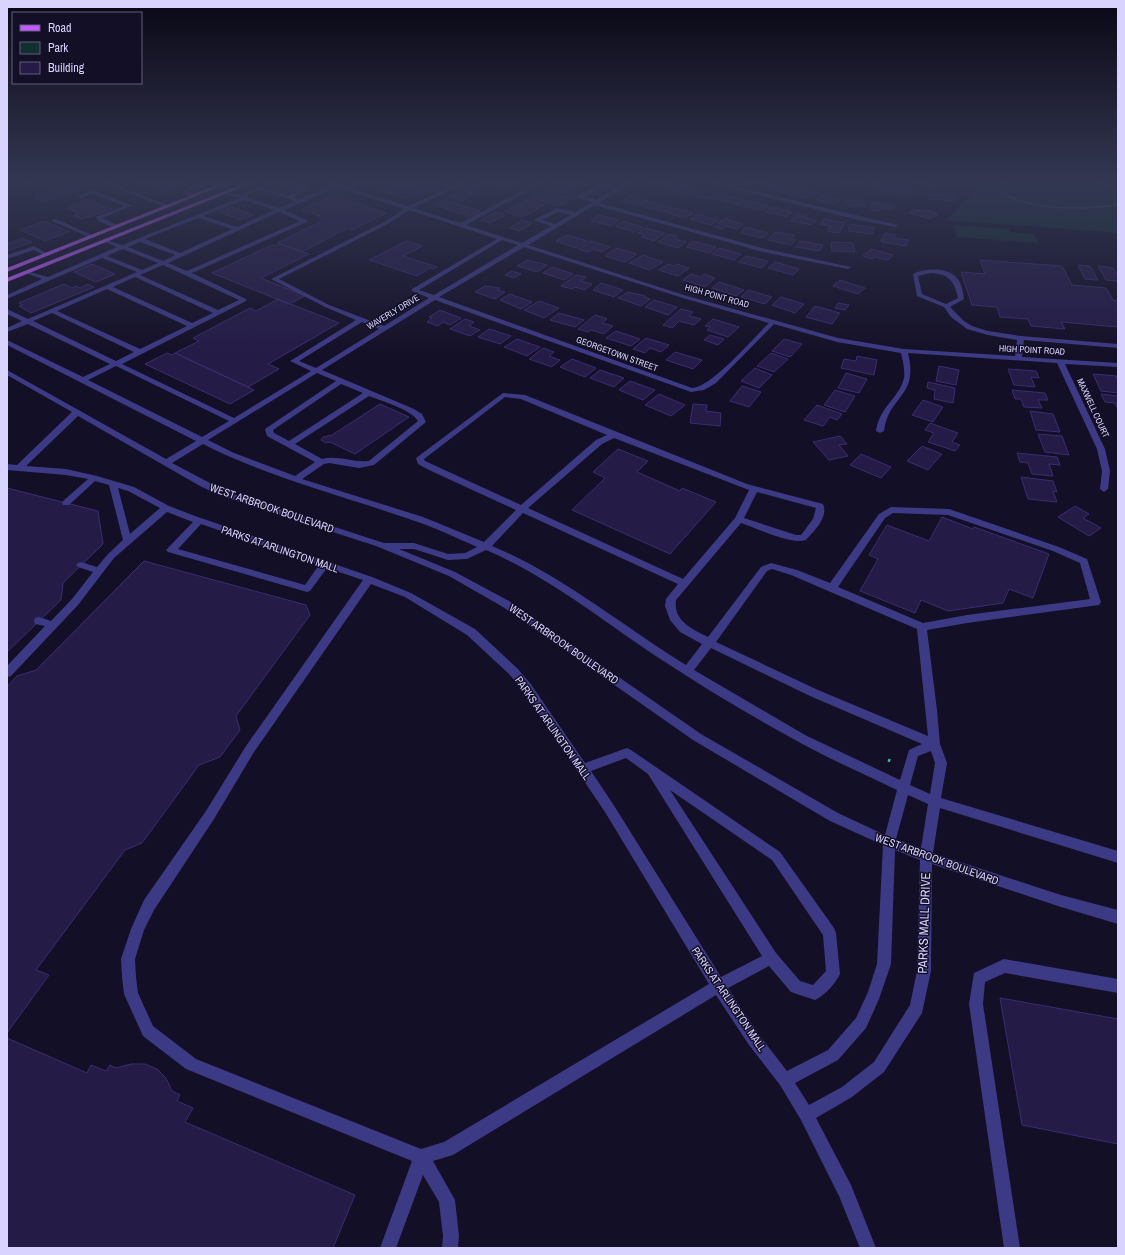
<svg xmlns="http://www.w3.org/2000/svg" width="1125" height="1255" font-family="'Archivo Narrow',sans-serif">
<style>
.green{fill:#12302f}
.building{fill:#241b47;stroke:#3b2d73}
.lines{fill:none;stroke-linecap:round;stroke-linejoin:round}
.path-far1{stroke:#2fb8b0;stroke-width:1.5;stroke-dasharray:1 1.5;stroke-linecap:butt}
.path{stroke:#2fb8b0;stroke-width:3;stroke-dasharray:2.5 3.5;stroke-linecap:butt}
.minor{fill:#3d3a85;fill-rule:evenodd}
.major{fill:#c25bff;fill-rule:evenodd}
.labels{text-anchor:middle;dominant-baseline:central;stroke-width:3;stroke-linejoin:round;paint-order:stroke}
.far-street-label{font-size:9px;fill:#d9d4ff;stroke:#130f26}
.street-label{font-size:11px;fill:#d9d4ff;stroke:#130f26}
.near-street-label{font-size:13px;fill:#d9d4ff;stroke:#130f26}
</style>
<rect width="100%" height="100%" fill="#130f26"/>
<!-- green -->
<path class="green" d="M985,181H1118V233L947,220Z
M953,225L1009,229L1010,232L1034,234L1038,243L957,237Z"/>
<!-- building -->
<path class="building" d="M145,181H192L163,192L138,183Z
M283,181L303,188L293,192L273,185Z
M372,181H447L432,188L438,190L434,192L427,190L409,199L362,185Z
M482,181H508L521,184L509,191L478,183Z
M561,181H587L564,194L547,189Z
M655,181H666L664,182L675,184L668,189L649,184Z
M746,181H769L763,185L743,183Z
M839,181H850L859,183L857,187L837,183Z
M870,182L891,185L889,191L867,188Z
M71,183L83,188L43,202L35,199L39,198L35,196Z
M773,183L793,188L786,193L766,188Z
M680,184L688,185L685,188L695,190L689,194L671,190Z
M474,185L485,188L461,201L449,197Z
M894,187L916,190L914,195L892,192Z
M797,188L817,193L810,198L790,194Z
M700,190L722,193L718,199L695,197Z
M543,191L573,199L560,206L531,198Z
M929,194L953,195L955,201L931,199Z
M333,195L386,213L352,230L348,228L302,252L277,243L320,222V216L301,210Z
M725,195L745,200L739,205L719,199Z
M821,195L840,199L836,204L816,200Z
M629,196L648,201L641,206L622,201Z
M87,200L112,209L82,219L73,216L79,213L66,208Z
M444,200L480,211L470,216L434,205Z
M527,200L544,205L523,217L505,212Z
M844,200H862L865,206H848Z
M748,201L769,206L763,211L742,206Z
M874,201L884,204L894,206L892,210L881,208L880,211L870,209Z
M652,202L672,208L664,212L644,207Z
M231,207L253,215L241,220L219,212Z
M772,207L792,212L787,217L766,212Z
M674,208L693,213L686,218L667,213Z
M915,209L925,212L927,210L938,214L930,219L909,213Z
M495,212L505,215L490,223L481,220Z
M797,213L807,215L805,218L816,220L812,225L791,221Z
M698,214L718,220L711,225L690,219Z
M599,215L619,220L611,226L591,221Z
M724,218L731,220L729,221L743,224L737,229L726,226L723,229L715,227Z
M823,219L845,223L839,233L827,231L830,226L820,225Z
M522,220L532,223L520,231L510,228Z
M44,221L69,232L45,241L20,230Z
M623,221L642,227L634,232L615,226Z
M850,224L874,228L872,234L848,231Z
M746,227L768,233L762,238L740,233Z
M645,228L665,233L654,241L642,237L645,235L638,233Z
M775,232L795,235L791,239L796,240L791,245L768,240Z
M885,233L895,235L894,238L908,240L906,246L881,242Z
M669,234L678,236L675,239L686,242L678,248L658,242Z
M567,235L587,241L576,248L556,241Z
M23,238L32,242L7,251V244Z
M407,241L422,246L403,256L437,267L434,269L430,268L417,276L369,260Z
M590,241L610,247L602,252L592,249L588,252L579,249Z
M692,241L716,247L710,253L686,247Z
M800,241L823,245L819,251L796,247Z
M831,242L853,243L855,252L832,251Z
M280,244L309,254L261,278L305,296L289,304L212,273L272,245L275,246Z
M616,248L637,254L625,262L605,256Z
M719,248L741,254L734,260L712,254Z
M871,249L893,255L888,260L875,257L872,259L863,256Z
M643,255L663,262L649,270L629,263Z
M746,256L768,261L762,268L739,262Z
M527,260L547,265L537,272L517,266Z
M980,260L1062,266L1072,285L1106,288L1113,300L1118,301V327L1061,322L1065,329L1031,326L1028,319L1000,317L997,307L972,305L961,272L985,274Z
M775,262L799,269L793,275L768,268Z
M92,264L115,274L96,282L74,272Z
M668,264L674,266L677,264L689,268L678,276L659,270Z
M1078,265L1090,266L1098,280L1085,279Z
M1098,266L1113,268L1118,275V281L1106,280Z
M552,267L573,274L564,280L543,273Z
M512,271L521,274L514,278L505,275Z
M691,274L701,277L704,274L715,278L705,287L683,280Z
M576,275L586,277L581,281L592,284L585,290L575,287L572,289L561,286Z
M840,280L865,288L858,294L833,286Z
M719,282L744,290L736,296L712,288Z
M601,283L623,290L614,297L593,290Z
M64,284L72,288L77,286L80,288L88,284L94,287L31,313L19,306L23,305L19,303Z
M485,286L500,288L497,290L505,292L495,299L475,292Z
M748,290L772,297L765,304L741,297Z
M628,292L645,296L644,297L650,299L641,306L618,298Z
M510,294L532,302L521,309L500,300Z
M781,297L804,304L795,313L772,305Z
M278,299L339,323L268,364L279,369L248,387L175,353L199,341L193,338L250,308L256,311Z
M654,300L677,307L668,315L645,307Z
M539,301L559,308L544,318L524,310Z
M838,303L849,305L845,310L835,308Z
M815,306L840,313L832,324L806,317Z
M681,309L693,312L689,316L701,319L694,325L679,321L672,328L663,325Z
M440,310L461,318L450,325L443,322L438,326L427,322L432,318L429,317Z
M559,313L584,320L575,327L550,320Z
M595,315L607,319L602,323L613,326L604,334L591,330L588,332L578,329Z
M465,319L474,322L469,326L480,330L470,336L450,329Z
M713,319L739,327L728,337L707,330L710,327L705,326Z
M489,329L511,336L500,344L478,337Z
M616,331L640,339L631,346L606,338Z
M710,335L724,339L718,345L704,340Z
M646,338L669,345L661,352L650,348L645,353L633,349Z
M517,339L540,347L527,356L504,347Z
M784,339L802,344L790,357L772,351Z
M543,348L554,352L549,356L560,360L552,367L529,359Z
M675,352L702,360L693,369L666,360Z
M167,353L172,355L175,353L254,390L230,404L145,364Z
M771,353L788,359L774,372L757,366Z
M857,356L877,360L874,375L841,368L844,359L856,361Z
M572,359L596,368L585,377L560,367Z
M939,366L959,370L956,385L936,381Z
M755,368L772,375L759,388L741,381Z
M1008,369L1036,371L1039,378L1031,377L1035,387L1014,385Z
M600,370L624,378L614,387L590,378Z
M846,373L867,379L859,393L838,388Z
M1093,374L1116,376L1118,381V393L1101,391Z
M630,381L655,390L643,400L619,390Z
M928,382L955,388L953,403L934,399L935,390L927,388Z
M742,386L761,392L749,407L730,401Z
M835,390L855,396L845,412L824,405Z
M1012,390L1045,393L1048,400H1038L1042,408L1024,407L1021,399H1015Z
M659,394L685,405L671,416L645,405Z
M1101,394L1118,396V409L1115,403L1105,402Z
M923,400L943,407L933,422L912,415Z
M380,404L409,417L355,454L330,442L326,443L321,440L323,437L332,435Z
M693,404L707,405L706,411L721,413L720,426L690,423Z
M817,405L842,414L837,420L830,417L823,426L804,420Z
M1030,411L1053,414L1060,432L1036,430Z
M930,423L958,433L952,442L960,445L955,451L928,442L934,433L925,430Z
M1038,434L1062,436L1069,455L1045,452Z
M840,436L847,444L839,445L848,456L829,460L813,442Z
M922,446L942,454L928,470L907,461Z
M618,449L648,461L637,472L680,491L682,488L716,502L670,554L572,510L605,478L593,472Z
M1017,453L1057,457L1060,465L1049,464L1053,476L1032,474L1028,463L1020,462Z
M861,454L891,467L881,478L850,465Z
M1021,477L1053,481L1057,492L1053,491L1057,502L1028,499Z
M7,488L98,511L103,544L63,583L61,600L7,652Z
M1075,506L1089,514L1083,518L1101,528L1089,536L1058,517Z
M942,517L973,529L974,527L1049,554L1033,598L1009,589L1003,603L948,611L921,600L915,613L860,591L878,559L869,555L887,525L929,541Z
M144,561L306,605L310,615L236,716L240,730L220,757L199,765L142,843L125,850L36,970L49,975L7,1033V687L17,676L36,670Z
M1000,998L1118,1019V1144L1022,1125Z
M7,1038L87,1073L91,1065L106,1071L110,1065L116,1068L131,1064H145L157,1069L166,1078L172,1091L180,1095L177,1101L193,1108L185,1122L355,1195L333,1248H7Z"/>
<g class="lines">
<!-- path-far1 -->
<path class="path-far1" d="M1003,181L999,190C1028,212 1083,209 1118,205
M1100,181L1118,192"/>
<!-- path -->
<path class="path" d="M888,760L893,762"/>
<!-- minor -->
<path class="minor" d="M30,181H37L27,184V182Z
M97,181H104L170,206L165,207Z
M209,181L223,185L220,187L210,184L188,191L195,196L192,198L181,191Z
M272,181H279L264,188L288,195L303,189L285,181H291L308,187L305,192L293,197L300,199L332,185L321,181H327L348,187L362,181H368L353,189L408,206L464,181H470L413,208L460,223L541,181H546L466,225L522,243L551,226L535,221V219L557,208L575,212L592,202L577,198V196L602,183L618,187L629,181H634L599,203L766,249L851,267L848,269L763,252L595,205L528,245L687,296L838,338L904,349L1015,356L1017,340L988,335L967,329L951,317L944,307L917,296L913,274C925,268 947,267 957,278C962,284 963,292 964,299L950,307L964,321L972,326L988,331L1021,336L1118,344V348L1024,340L1022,357L1118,363V367L1065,364L1105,449L1110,471L1108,489L1104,492L1100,489L1102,471L1097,449L1057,363L908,353C919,398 889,394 884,431L880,433L876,431C880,405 899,399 904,378C905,370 903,361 901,353L837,342L774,324L716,383L704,390L691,392L435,300L322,370L414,409L422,414L426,422L374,465L359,468L329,463L324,464L302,479L423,517L484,542L516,510L429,470L418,464L416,458L503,393L525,395L747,484L823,504C829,517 814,531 806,540C790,545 757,528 741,523L676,600C673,621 692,629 708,637L761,567L771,563L797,570L830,583L879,514L891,507L949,509L1059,547L1087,559L1101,602L1099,605L967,623L927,630L937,710L940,744L947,763L941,798L1118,851V863L940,808L933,853L1061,895L1118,910V924L1061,907L932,864L931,971L922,1013L884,1072L852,1097L816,1118L851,1185L876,1248H860L839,1196L801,1120L780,1085L749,1045L716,995L453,1155L433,1161L455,1200L459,1236L458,1248H442L443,1236L439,1202L423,1175L396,1248H380L412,1161L186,1069L143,1036L124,994L122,977L121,959L131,929L144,900L206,811L246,746L363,580L327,568L310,591L307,592L168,552L166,550L168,548L193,522L167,512L114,558L78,605L11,676L7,677V666L45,626L35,624L34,621L35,618L39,617L51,621L72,599L93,572L78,567L76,565L78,563L81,562L97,567L108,554L123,540L109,485L95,481L69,505H63L62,503L63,501L88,479L66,475L7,470V464L17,465L72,412L7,375V370L166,459L196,441L7,345V340L9,341L83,377L110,364L28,324L7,332V328L22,321L7,314V309L28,319L137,272L102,258L9,298L7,299V295L42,279L26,273V271L48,277L117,247L103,241V239L122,245L239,198L224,193V191L243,196L245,192ZM337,187L404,209L384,222L271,279L325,307L356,320L290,361L311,371L234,418L122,364L246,301V299L192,273L307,222V220L284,210ZM603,187L614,190L596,200L584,197ZM259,190L295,201L279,208L247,197L249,194ZM244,200L274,210L237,227L203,216ZM409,210L497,239L412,289V291L429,298L384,326L329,305L279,279L388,224ZM279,212L300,221L187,271L168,263ZM558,212L571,215L555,224L542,220ZM198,218L232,229L180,253L145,239ZM502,240L518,245L434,295L419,290ZM140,242L175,255L163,261L128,247ZM524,247L683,298L769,323C753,338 712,387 692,388L439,297ZM123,249L158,263L142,270L107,256ZM163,265L239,300L218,310L140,275ZM930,273C949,274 954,280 958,298L946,304L922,294L918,276ZM135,277L213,313L192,323L113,287ZM107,289L187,326L140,349L57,311ZM52,313L134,352L116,361L33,321ZM362,322L379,329L316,368L299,361ZM116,366L229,421L202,437L88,380ZM317,373L336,381L265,429L267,436L315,462L295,476L234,453L208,440ZM341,384L363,393L289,441L274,433L273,430ZM369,396C382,401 412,410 418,421L369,461C353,463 337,455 322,459L295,444ZM505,397L521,399L607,435L596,440L521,505L425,461L424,459ZM78,416L200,486L221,496L376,546L449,576L503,607L693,740L830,821L883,845L877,964L868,992L856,1018L828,1050L787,1071L759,1035L728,988L769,966L791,992L815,1000C824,996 836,983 840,974L836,933L834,928L780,852L631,750L627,748L585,763L530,683L517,668L475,629L411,593L372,577L195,516L169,506L134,487L97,476L66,469L26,466ZM614,438L749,490L735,518L683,579L528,508L602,444ZM203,444C270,478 344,496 415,521C436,528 457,538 477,547L465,553L448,554L414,543H384L227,492L172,463ZM118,488L128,491L160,508L130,534ZM757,492L816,508L813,519L801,535H796L744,518ZM523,513L678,584L666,599L665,606L670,620L680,632L702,644L686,665C621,625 562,575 492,546ZM893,513L948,515L1053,551L1080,563L1090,599L967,615L923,623L838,587L885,518ZM201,524L319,565L305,585L178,549ZM399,549H414L448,560L467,559L486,550C550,577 604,622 662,660C706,689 751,716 797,741C829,759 864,774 897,790L885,835L838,813L701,734L509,601L455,572ZM772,569L791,575L917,629L928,736L818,690L716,642L767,571ZM371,584L405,597L467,635L509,674L522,689L605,812L709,984L444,1142L421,1149L196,1059L153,1026L138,993L136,977L135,959L144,930L154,910L214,819L254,752ZM711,648L810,696L922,744L909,750L900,780L805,735L694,670ZM931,751L935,763L930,794L910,785L918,756ZM626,758L648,774L762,956L721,977L613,804L591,771ZM670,790L772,860L823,935L826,971L813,985L800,981L776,953ZM908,795L928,804L921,848L896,839ZM895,850L920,860L917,971L910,1005L874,1062L842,1087L809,1105L795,1083L838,1060L866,1028L879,999L891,964Z
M703,181H711L898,225L895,227L850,218Z
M907,181H917L940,186L937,188Z
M94,190L132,206L102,218L119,226V228H115L98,221L96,217L124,206L94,194L80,198L77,196Z
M52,219H56L96,237L91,238L52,221Z
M34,246L50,255L45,256L34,250L7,259V255Z
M1004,959L1118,979V993L1005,973L985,982L983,1004L1020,1248H1004L969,1004L974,973Z"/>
<!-- major -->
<path class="major" d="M227,181H234L7,272V268Z
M250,181H257L7,282V278Z"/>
</g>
<!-- sky -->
<linearGradient id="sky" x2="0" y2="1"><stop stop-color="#0a0815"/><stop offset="0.51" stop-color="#333752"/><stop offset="1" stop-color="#333752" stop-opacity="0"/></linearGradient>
<rect width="1125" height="356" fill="url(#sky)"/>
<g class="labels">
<!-- far-street labels -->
<g class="far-street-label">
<text transform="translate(717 296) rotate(16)">HIGH POINT ROAD</text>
<text transform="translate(393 312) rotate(-31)">WAVERLY DRIVE</text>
<text transform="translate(1032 350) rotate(3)">HIGH POINT ROAD</text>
<text transform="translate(617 354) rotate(20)">GEORGETOWN STREET</text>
<text transform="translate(1093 408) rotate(65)">MAXWELL COURT</text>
</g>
<!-- street labels -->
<g class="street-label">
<text transform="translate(272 508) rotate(19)">WEST ARBROOK BOULEVARD</text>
<text transform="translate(280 549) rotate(19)">PARKS AT ARLINGTON MALL</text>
<text transform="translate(564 644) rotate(35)">WEST ARBROOK BOULEVARD</text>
<text transform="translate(553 728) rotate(55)">PARKS AT ARLINGTON MALL</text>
<text transform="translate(937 859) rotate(20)">WEST ARBROOK BOULEVARD</text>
<text transform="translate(729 999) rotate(56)">PARKS AT ARLINGTON MALL</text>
</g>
<!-- near-street labels -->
<g class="near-street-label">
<text transform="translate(924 923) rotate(-88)">PARKS MALL DRIVE</text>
</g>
</g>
<!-- border -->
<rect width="1125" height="1255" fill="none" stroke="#d9d4ff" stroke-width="16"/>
<!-- legend -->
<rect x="12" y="12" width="130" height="72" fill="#130f26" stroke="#625e7d"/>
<rect x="20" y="25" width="20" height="6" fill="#c25bff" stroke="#625e7d"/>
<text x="48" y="32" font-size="12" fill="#d9d4ff">Road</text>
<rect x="20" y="42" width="20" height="12" fill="#12302f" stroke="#625e7d"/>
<text x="48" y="52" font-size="12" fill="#d9d4ff">Park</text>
<rect x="20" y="62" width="20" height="12" fill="#241b47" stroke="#625e7d"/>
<text x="48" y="72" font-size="12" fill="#d9d4ff">Building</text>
</svg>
